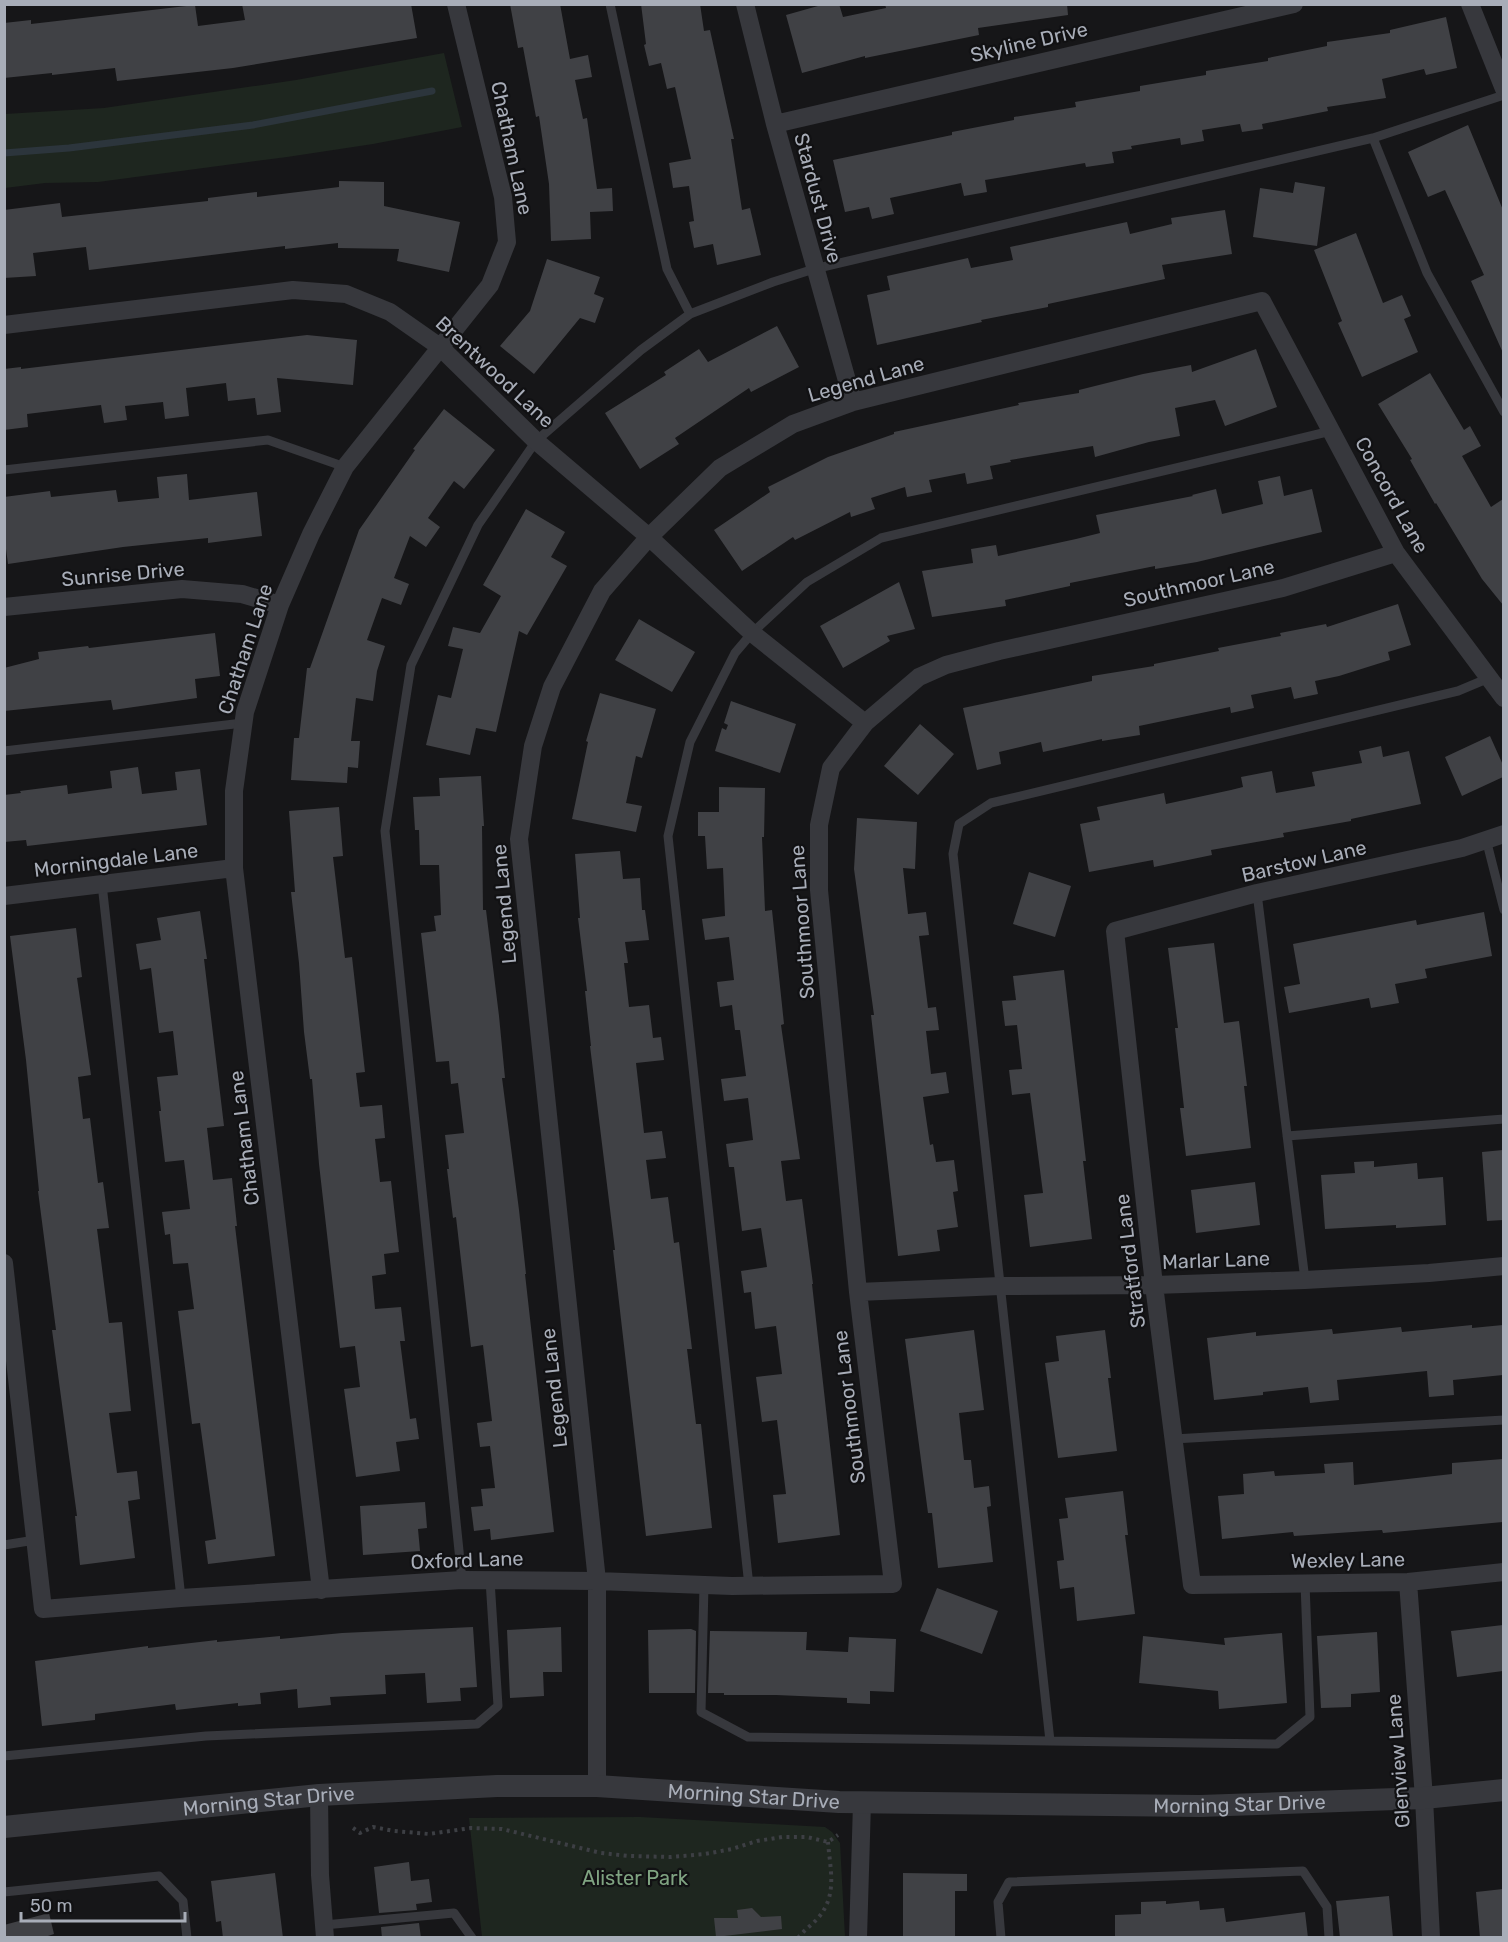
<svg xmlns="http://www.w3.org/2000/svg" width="1508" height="1942" font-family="Rubik,sans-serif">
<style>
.green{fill:#1e261f}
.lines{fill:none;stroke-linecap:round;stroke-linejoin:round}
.stream{stroke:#2c353c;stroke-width:7}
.building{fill:#404145}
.path{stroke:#3d3f44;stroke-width:4;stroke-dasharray:3 4.5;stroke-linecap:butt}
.service{stroke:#37383d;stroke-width:9}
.minor{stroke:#37383d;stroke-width:18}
.tertiary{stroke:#37383d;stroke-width:22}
.labels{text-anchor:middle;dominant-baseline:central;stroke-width:4.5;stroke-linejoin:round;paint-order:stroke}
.street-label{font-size:20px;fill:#a8adb8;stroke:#111113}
.park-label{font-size:20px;fill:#7fa381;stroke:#111113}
</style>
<rect width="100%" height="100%" fill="#161618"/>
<!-- green -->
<path class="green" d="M444,53L462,127L373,144L287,157L98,182L45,183L5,188V114L104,108L296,80Z
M640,1817L825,1827L832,1832L840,1843L845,1937H482L469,1818Z"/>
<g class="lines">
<!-- stream -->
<path class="stream" d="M4,153L69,148L253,125L432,91"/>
</g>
<!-- building -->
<path class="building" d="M242,4H411L417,38L233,68L117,81L115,68L52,75V73L4,78V23L31,20V24L195,5L198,26L245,20Z
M510,4H560L570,59L588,55L592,77L575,80L583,119L587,118L597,189L612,188L613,211L590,212L591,239L551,241L549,184L539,116L536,117L523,47L518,48Z
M641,4H700L704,31L710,30L734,139H731L742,210L750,208L761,255L717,265L713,244L694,248L689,222L694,221L689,186L673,188L669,163L691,159L675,87L667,89L661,63L649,66L644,45L646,44Z
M825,4H839L843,17L886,8L885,4H1067L1068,15L978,28L979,35L865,58V56L802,73L786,15Z
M1446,17L1457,68L1426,75L1424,69L1382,79L1386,98L1327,107L1328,111L1262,124L1263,129L1242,132L1240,124L1202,130L1204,141L1181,145L1180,138L1131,146L1132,149L1112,152L1114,163L1086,167L1085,163L985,180L987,192L964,196L961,183L890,198L894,214L872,219L869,207L845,212L833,160L952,135V132L1014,120V117L1076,107L1075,102L1140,91V86L1206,75V71L1268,61V58L1327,46V42L1390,33V30Z
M1468,125L1503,210V353L1471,281L1484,275L1445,190L1428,197L1408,152Z
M339,181L384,182V206L460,222L449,272L397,261L399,249L338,248V243L285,249V246L89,270L86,247L33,253L36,276L4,278V210L60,203L62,217L208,201V198L257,192V197L339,187Z
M1295,182L1325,187L1317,246L1253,237L1260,188L1293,193Z
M1225,210L1232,254L1162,265L1165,279L1048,304V307L981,320L982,322L877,345L867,295L890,290L887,276L968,258L971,268L1013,260L1010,247L1127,222L1130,234L1172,224L1171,218Z
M1356,233L1383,303L1402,295L1411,316L1404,319L1418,352L1362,377L1338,323L1342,321L1314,250Z
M547,259L600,277L594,294L604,298L595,323L580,318L534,374L500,346L530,311Z
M777,326L799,367L751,392L749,388L675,438L679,444L640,469L605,413L666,375L664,372L699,349L708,362Z
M307,335L357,340L353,385L277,378L281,412L257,415L255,398L228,401L226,383L186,388L189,416L165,419L163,402L125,406L127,420L104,423L101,405L27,414L28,427L4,430V369L21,367V369Z
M1256,349L1277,407L1225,426L1215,400L1175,408L1180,436L1149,442L1095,457L1093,446L1010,460L1011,462L990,466L993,479L967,484L965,473L929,480L932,492L907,497L905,487L871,498L875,509L851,517L850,512L795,540L793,537L742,571L714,530L770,492L768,487L828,457L894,434V432L1019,405L1018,403L1079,393V390L1143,374L1191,365L1192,372Z
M1430,373L1464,430L1470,426L1481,446L1462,456L1491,507L1503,499V605L1482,579L1436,503L1435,504L1410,460L1412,459L1378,404Z
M444,409L495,450L464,489L454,481L428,518L440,527L426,547L410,536L394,578L409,584L401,605L382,598L367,640L385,646L377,671L373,701L356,698L351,741H360L358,768L348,767L347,783L291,780L294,738H299L307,668H310L359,530L415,450L413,449Z
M187,474L189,500L257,492L262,536L208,543V538L123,547L8,564L4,534V497L50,491L51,497L116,490L118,502L159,498L157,477Z
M1280,476L1284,496L1312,489L1322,532L1197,562L1155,569V566L1070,583V586L1005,600L1006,606L932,617L922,571L973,563L971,549L996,545L998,556L1076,539L1100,533L1096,515L1193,496L1192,495L1216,489L1222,514L1263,504L1258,481Z
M526,509L565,532L551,557L567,566L527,635L519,631L496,732L476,728L470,755L426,745L438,695L451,698L463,649L448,646L453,627L480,633L501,596L483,585Z
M899,582L915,629L887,636L890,641L843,668L820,626Z
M1398,604L1411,645L1388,652L1390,660L1339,676L1315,681L1318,694L1294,699L1291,687L1251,695L1254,708L1231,713L1230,707L1139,726L1140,735L1102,741V739L1043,752L1041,742L999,752L1001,764L977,770L963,708L1092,681V676L1154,666V664L1219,651L1218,648L1281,636L1280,633L1326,624L1327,627Z
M639,619L695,652L672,692L615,660Z
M215,633L220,676L195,679L197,698L113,710L111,700L4,711V668L39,659L38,652L88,646L89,648Z
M600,693L656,709L642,758L636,756L626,803L642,806L636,832L572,819L588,742L586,741Z
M731,701L796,724L780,773L715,751L722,728L726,730L728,725L724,723Z
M920,724L954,754L918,795L884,766Z
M1490,736L1503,765V777L1462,796L1445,757Z
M1381,746L1383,757L1409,751L1421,804L1351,819V821L1283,833L1284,837L1211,850L1212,855L1154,867L1153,860L1089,872L1080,824L1100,820L1097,807L1164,793L1166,804L1231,790L1243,787L1241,777L1272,771L1276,793L1315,786L1312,772L1362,763L1359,751Z
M138,767L142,794L177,790L175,772L200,769L207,825L27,846L26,840L4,842V795L21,793L20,791L67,785L68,794L112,788L110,771Z
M481,776L484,826H482L483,910H486L499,1016L505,1078H502L519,1210L526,1274H525L554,1532L491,1540L490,1529L474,1531L471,1507L483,1506L481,1489L495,1488L490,1446L480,1447L477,1423L492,1421L483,1345L471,1347L456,1217L453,1218L447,1169H449L445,1135L464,1133L458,1083L451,1084L449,1061L436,1062L421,933L436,931L434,916L441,915L439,865H420L419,830H415L413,797L440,796L439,778Z
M719,787L765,788L764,837H762L765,911L772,910L784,1024L781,1025L800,1159L781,1161L786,1201L802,1199L813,1284H812L840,1535L778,1543L773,1495L786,1494L777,1420L762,1422L756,1377L782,1374L776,1326L755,1329L751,1292L744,1293L741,1271L767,1267L761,1228L742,1231L734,1167H729L726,1144L753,1140L748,1098L724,1101L721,1079L746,1076L740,1030H735L732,1005L720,1007L717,982L734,980L729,937L705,940L702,919L725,916L723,868L707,869L705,836H698V812H719Z
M339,807L343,856L333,857L345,958L352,957L365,1072L356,1073L360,1107L382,1105L385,1138L375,1139L380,1182L391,1181L399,1252L384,1254L386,1274L372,1276L375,1309L401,1307L405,1341H400L410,1419L416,1418L419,1439L396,1442L400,1471L356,1477L344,1389L360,1387L355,1346L340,1348L319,1164L312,1079H310L304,1032L299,963L291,892H295L289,811Z
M857,818L917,822L915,869L903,868L908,914L926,912L929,935L919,936L928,1008L936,1007L939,1030L926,1031L931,1074L946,1072L949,1093L923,1097L930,1145L933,1144L936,1162L954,1160L958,1191L953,1192L958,1227L937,1230L940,1251L898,1256L871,1015H874L854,869Z
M620,851L623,879L640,878L642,910H645L649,940L625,942L628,963H624L629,1007L649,1005L653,1038L661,1037L664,1060L636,1063L644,1133L662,1131L666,1158L646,1160L651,1199L668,1197L674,1243L679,1242L692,1349H687L696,1424H701L712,1528L646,1536L613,1250H615L590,1046H591L585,991H587L578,918H580L575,854Z
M1029,872L1071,886L1055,937L1013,924Z
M200,911L207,959H204L224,1126L207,1128L213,1180L232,1178L237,1226H235L275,1556L208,1564L205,1541L216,1539L200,1423L192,1424L178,1311L194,1309L188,1263L173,1264L170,1234L165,1235L162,1212L190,1209L184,1160L165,1162L159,1111H161L157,1077L178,1075L173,1031L159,1033L151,968L140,970L136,944L161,940L157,918Z
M1484,912L1492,956L1425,969L1427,978L1395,984L1399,1003L1371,1008L1369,998L1289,1013L1284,987L1300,984L1293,944L1416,920L1417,925Z
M76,928L82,977L77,978L91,1075L78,1077L83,1119L90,1118L98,1183L103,1182L109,1228L97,1229L109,1323L122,1322L131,1411L109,1413L117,1473L137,1471L140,1499L128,1501L135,1558L80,1565L75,1516H77L52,1330H56L38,1191H39L26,1060L10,936Z
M1214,943L1224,1023L1239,1021L1247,1086H1244L1251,1148L1186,1156L1180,1108H1184L1175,1028H1178L1168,948Z
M1064,970L1086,1161H1083L1092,1239L1030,1247L1024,1195L1043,1193L1030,1093L1012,1095L1009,1070L1022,1069L1017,1025L1005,1026L1002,1001L1016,1000L1013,976Z
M1503,1150V1220L1487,1221L1482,1152Z
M1374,1161V1167L1417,1163L1418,1179L1443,1177L1446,1225L1396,1228V1225L1325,1229L1321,1175L1355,1173L1354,1162Z
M1255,1182L1260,1225L1196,1233L1191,1190Z
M1472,1325V1328L1503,1325V1375L1453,1380L1454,1395L1429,1397L1427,1371L1337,1380L1339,1400L1310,1403L1308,1387L1263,1392V1395L1214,1400L1207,1338L1256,1332V1336L1332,1329L1333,1334L1401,1327L1402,1332Z
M974,1330L984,1410L959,1413L964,1460H971L974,1488L989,1486L991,1506L987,1507L993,1562L938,1568L932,1513H928L905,1339Z
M1105,1330L1111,1378H1108L1117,1451L1058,1458L1045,1363L1059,1361L1056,1336Z
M1503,1459V1522L1383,1533L1382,1530L1294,1536L1293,1532L1222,1539L1218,1496L1244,1494L1243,1474L1274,1471L1275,1476L1325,1473L1324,1464L1353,1462L1354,1485L1452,1474V1463Z
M1123,1491L1128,1535H1125L1135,1614L1077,1621L1074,1587L1060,1589L1057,1561L1064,1560L1059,1519L1068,1518L1065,1498Z
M425,1502L427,1528L418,1529L420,1551L363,1555L360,1506Z
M937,1588L998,1611L982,1654L920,1631Z
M1503,1625V1671L1457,1677L1451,1631Z
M473,1627L477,1687L460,1688L461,1701L427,1703L425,1673L385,1675L386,1694L330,1697L331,1705L298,1708L297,1689L260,1693L261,1704L238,1706V1703L176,1710L175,1704L95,1714V1720L42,1726L35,1661L148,1646V1648L217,1640V1642L280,1636V1639L342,1633Z
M561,1627L562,1672H543L544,1696L510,1698L507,1630Z
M691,1629L696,1631L695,1693H649L648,1630Z
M710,1631L807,1632L806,1650L848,1652L849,1637L896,1639L894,1692L870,1691V1704L847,1703V1698L776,1695H724V1693H708Z
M1377,1632L1380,1692L1351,1694V1707L1321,1708L1317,1636Z
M1282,1633L1287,1703L1219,1709L1218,1691L1139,1683L1143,1636L1225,1645L1224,1638Z
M409,1862L411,1881L429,1879L432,1902L416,1904L417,1910L379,1913L374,1867Z
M275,1873L283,1938H223L221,1921L216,1922L211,1881Z
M903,1873L967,1874V1891H955V1938H903Z
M1503,1889V1938H1480L1476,1892Z
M1389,1896L1393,1938H1340L1336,1901Z
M1166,1901V1904L1199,1901L1200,1910L1224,1908L1226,1922L1305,1912L1308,1938H1115V1915L1141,1914V1902Z
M752,1908L761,1917L781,1916L782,1929L716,1937L714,1918H738L737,1910Z
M49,1913L54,1934L42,1938H4V1925Z
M419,1923L421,1938H382L381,1927Z"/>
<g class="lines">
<!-- path -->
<path class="path" d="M353,1828L360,1833L373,1827L394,1831L429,1834L471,1828L502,1829L601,1853L629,1856L671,1857L705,1854L732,1849L757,1841L782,1837H807L828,1842L838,1835
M798,1938C804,1930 812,1925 818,1918C838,1895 830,1869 828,1842"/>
<!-- service -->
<path class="service" d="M610,4L667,269L690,314
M1504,95L1373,138L1427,273L1504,412
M4,470L268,440L345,467
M4,751L243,723
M1486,839L1504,910
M102,884L181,1598
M1257,893L1305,1280
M1287,1136L1504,1119
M1174,1439L1504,1420
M4,1545L35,1540
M462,1580L385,831L411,665L478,525L536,441L641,350L690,314L773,282L814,269L1373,138
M704,1585L701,1712L748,1737L1050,1741L953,854L959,824L991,803L1458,691L1489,678
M749,1586L668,836L690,742L735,653L752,633L807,582L881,538L1331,431
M1050,1741L1277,1744L1310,1717L1305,1583
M4,1756L206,1736L477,1724L498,1706L490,1580
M4,1892L159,1876L183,1901L187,1938
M324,1925L454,1913L472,1938
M1001,1938L998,1902L1009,1882L1303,1871L1327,1907L1329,1938"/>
<!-- minor -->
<path class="minor" d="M745,4L775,124L853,402
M1470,4L1504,89
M775,124L1294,4
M4,325L293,290L346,294L390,312L440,347L536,441L649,537L752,633L865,723
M4,607L182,589L242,594L280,605
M1504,834L1462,848L1257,893L1115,931L1154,1285L1192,1585L1408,1582L1504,1572
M4,896L234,868
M4,1263L43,1609L181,1598L462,1580L597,1581L732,1586L893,1584L858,1292L819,890V825L831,768L865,723L919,677L946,665L999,651L1283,588L1396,553
M858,1292L1000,1286L1154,1285L1305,1280L1429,1273L1504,1266
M1408,1582L1424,1798L1431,1938
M321,1590L234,868V791L245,712L280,605L311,534L345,467L490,285L507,242L503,197L456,4
M597,1786V1581L519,839L533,746L552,687L602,591L649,537L720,468L793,424L853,402L1262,301L1396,553L1504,698
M319,1795L320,1875L325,1938
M858,1938L862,1803"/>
<!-- tertiary -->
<path class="tertiary" id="s1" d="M4,1827L319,1795L497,1786H597L839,1802L1200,1806L1424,1798L1504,1790"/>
</g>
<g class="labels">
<!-- street labels -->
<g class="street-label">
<text transform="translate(1029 42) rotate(-13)">Skyline Drive</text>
<text transform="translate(512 148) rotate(78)">Chatham Lane</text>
<text transform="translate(818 198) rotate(75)">Stardust Drive</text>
<text transform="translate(495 372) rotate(43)">Brentwood Lane</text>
<text transform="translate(866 379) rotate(-16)">Legend Lane</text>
<text transform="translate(1392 495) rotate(61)">Concord Lane</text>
<text transform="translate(123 574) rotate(-5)">Sunrise Drive</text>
<text transform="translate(1199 583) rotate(-13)">Southmoor Lane</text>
<text transform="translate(245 649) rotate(-72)">Chatham Lane</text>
<text transform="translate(116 860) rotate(-7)">Morningdale Lane</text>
<text transform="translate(1304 861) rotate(-13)">Barstow Lane</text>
<text transform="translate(504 904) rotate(-95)">Legend Lane</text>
<text transform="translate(802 922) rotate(-94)">Southmoor Lane</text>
<text transform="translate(244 1138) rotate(-97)">Chatham Lane</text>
<text transform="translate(1216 1260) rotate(-2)">Marlar Lane</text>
<text transform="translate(1130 1261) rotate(-97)">Stratford Lane</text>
<text transform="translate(554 1388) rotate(-96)">Legend Lane</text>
<text transform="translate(849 1407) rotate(-97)">Southmoor Lane</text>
<text transform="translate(467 1560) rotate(-2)">Oxford Lane</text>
<text transform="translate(1348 1560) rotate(-1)">Wexley Lane</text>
<text transform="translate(1398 1761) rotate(-94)">Glenview Lane</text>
<text stroke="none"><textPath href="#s1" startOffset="752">Morning Star Drive</textPath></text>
<text stroke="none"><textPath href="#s1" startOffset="266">Morning Star Drive</textPath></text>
<text stroke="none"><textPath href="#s1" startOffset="1238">Morning Star Drive</textPath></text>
</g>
<!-- park labels -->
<g class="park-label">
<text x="635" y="1878">Alister Park</text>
</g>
</g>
<!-- border -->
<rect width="1508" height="1942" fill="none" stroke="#a8adb8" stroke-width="12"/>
<!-- scale -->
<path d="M21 1912v9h164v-9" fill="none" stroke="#a8adb8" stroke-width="3"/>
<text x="30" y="1912" font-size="18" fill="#a8adb8" stroke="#111113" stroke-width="4.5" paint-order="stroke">50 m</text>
</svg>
